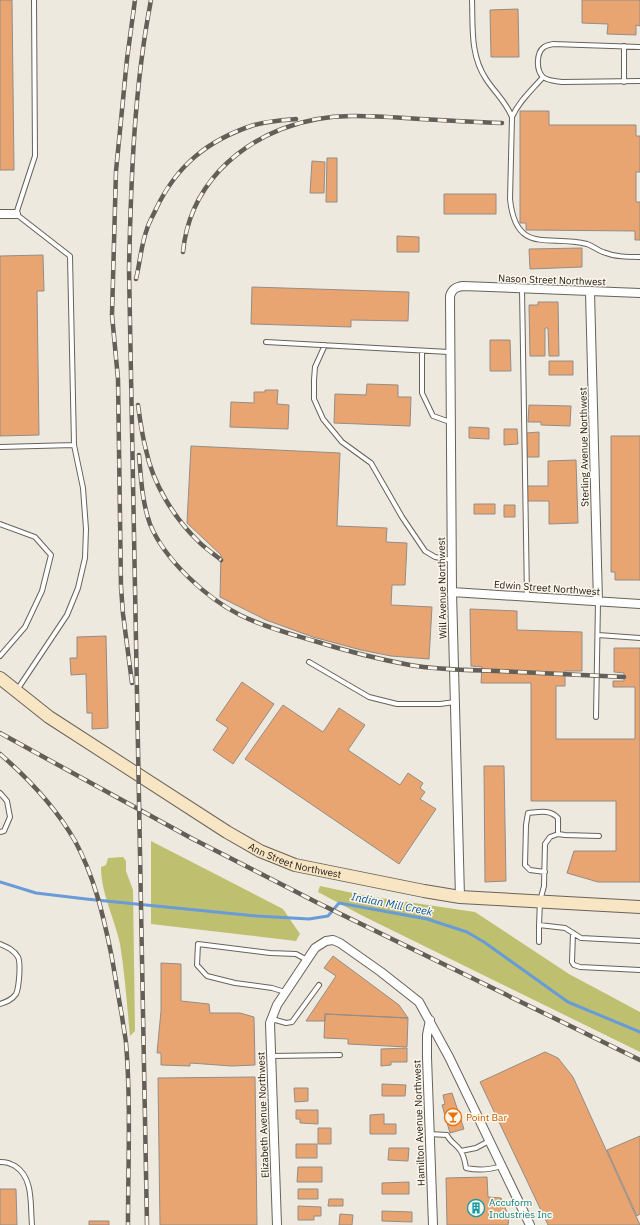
<svg xmlns="http://www.w3.org/2000/svg" width="640" height="1225" font-family="'IBM Plex Sans',sans-serif">
<style>
.forest{fill:#bec06f}
.lines{fill:none;stroke-linecap:round;stroke-linejoin:round}
.stream{stroke:#689bd7;stroke-width:3}
.building{fill:#e8a571;stroke:#958c85}
.service-casing{stroke:#68635a;stroke-width:6}
.minor-casing{stroke:#68635a;stroke-width:10}
.secondary-casing{stroke:#68635a;stroke-width:14}
.service{stroke:#fff;stroke-width:4}
.minor{stroke:#fff;stroke-width:8}
.secondary{stroke:#f8e5c4;stroke-width:12}
.rail-casing{stroke:#625f58;stroke-width:4.5}
.rail{stroke:#fcf6eb;stroke-width:3;stroke-dasharray:9;stroke-linecap:butt}
.labels{text-anchor:middle;dominant-baseline:central;stroke-width:3;stroke-linejoin:round;paint-order:stroke}
.street-label{font-size:10px;fill:#1a1814;stroke:#fcf6eb}
.food-label{font-size:10px;fill:#c56008;stroke:#fcf6eb;text-anchor:start}
.culture-label{font-size:10px;fill:#0d838f;stroke:#fcf6eb;text-anchor:start}
.water-label{font-size:11px;font-style:italic;fill:#07539b;stroke:#fcf6eb}
</style>
<rect width="100%" height="100%" fill="#eee9de"/>
<!-- forest -->
<path class="forest" d="M151,841L283,909L300,934L296,941L151,924Z
M123,857L126,861V871L133,890L135,1031L130,1036C127,1006 125,975 120,944C115,919 101,894 101,867L106,865L108,858Z
M320,886L367,896L475,912L569,974L640,1012V1052L363,916L318,892Z"/>
<g class="lines">
<!-- stream -->
<path class="stream" d="M0,882L36,893L86,899L257,916L309,919L328,916L339,903L427,919L467,932L484,942L568,1002L640,1032"/>
</g>
<!-- building -->
<path class="building" d="M0,0H12L14,170H0Z
M582,0H640V26L636,25V35L607,34L608,24L582,23Z
M518,9L519,57H491L490,10Z
M520,111H549V125H636V136H640V172H636V202H640V240H635V231L526,230V223H520Z
M327,158H337V202H326Z
M312,161L325,162L324,193H310Z
M444,194H496V214H444Z
M397,236L419,237V252H397Z
M582,248V267L530,269L529,249Z
M43,255L44,291H37L39,435L0,436V256Z
M252,287L409,292L408,321L351,320V327L251,324Z
M538,302H558L559,356H549L548,328H545V356H530L529,305H538Z
M490,340H510L511,371H490Z
M549,361H573V375H549Z
M367,384L398,385V397H411L410,426L334,423L335,394L366,395Z
M265,390H278L277,404L289,405L288,429L230,427L231,402L254,403V392H265Z
M529,405L571,406L570,426L541,425V422H528Z
M469,427L489,428V439L469,438Z
M504,429H517L518,444L504,445Z
M539,432V457H527L526,433Z
M611,436H640V580H615V572H611Z
M191,446L340,453L337,526L387,528L386,542L407,543L405,585H392L391,605L432,607L429,659L391,656L361,650L313,637L266,620L220,597L221,555L187,523Z
M576,460L578,523L549,524V501H527V486H548V461Z
M474,504H495V514H474Z
M504,505H515V517H504Z
M470,609L517,611V630L582,632V671H565V686H556V739H635V687H613V681H624V673L614,672V648H640V882H598L567,873L574,851H616V801H531V683H481L482,667L471,666Z
M106,636L108,728L92,729V713H87L86,674L71,675L70,658H77V637Z
M242,682L274,704L233,764L213,750L228,728L216,720Z
M283,705L323,732L339,708L365,725L348,750L400,785L408,773L423,783L420,788L425,792L420,799L436,809L399,864L245,759Z
M484,766H504L506,881L485,882Z
M333,956L399,1005L408,1018L325,1014V1021H306L336,976L324,968Z
M161,963L181,964V1001L209,1004L210,1013H240L254,1017L255,1065L232,1066L190,1063V1066L161,1065V1053H157L161,1011Z
M325,1014L408,1018L407,1047L348,1044V1039L324,1038Z
M407,1048V1062H391V1065L381,1066V1049Z
M545,1052L558,1058L573,1077L640,1225H548L480,1082Z
M255,1077L257,1225H160L158,1078Z
M382,1084L406,1085L405,1096H382Z
M294,1088H308V1101L295,1102Z
M452,1093L464,1129L450,1133L442,1105L445,1104L443,1095Z
M296,1110H318V1124L300,1123V1119H296Z
M384,1114V1124H396V1134H370V1115Z
M318,1128H331V1144H318Z
M640,1136V1214L637,1216L607,1150Z
M296,1144H317V1158H296Z
M389,1148H409L408,1161L388,1160Z
M298,1167H322V1182H297Z
M487,1177L488,1197L501,1198L509,1217L508,1225H447L446,1178Z
M409,1182V1194H382V1183Z
M0,1189H16L17,1225H0Z
M298,1189H318V1199H298Z
M329,1199H343V1206H328Z
M298,1206L321,1207V1216H314V1220H298Z
M382,1211L412,1212V1222L382,1221Z
M340,1214L353,1215L352,1225H339Z
M89,1221H109V1225H89Z"/>
<g class="lines">
<!-- service casing -->
<g class="service-casing">
<path id="service" d="M472,0C473,27 470,55 486,79C495,93 505,100 512,117
M640,47L553,44C550,45 547,45 544,47C536,53 536,70 543,77C548,81 556,81 562,82L640,81
M543,77C532,90 519,101 512,117L510,199C516,256 549,234 587,244C593,246 597,250 603,252C615,257 628,257 640,257
M624,82V46
M522,289L527,597
M266,342L449,352
M325,345L315,367L314,380V399L323,419L342,442L371,463L402,517L425,551L435,557L452,560
M422,351V393L433,416L450,422
M0,447L74,445
M0,524L35,537L51,555L42,591L25,627L0,656
M598,635L640,638
M309,662L369,697L397,704H440L455,702
M17,690L67,615L78,588L85,558L86,529L83,488L74,445L70,256L16,214L35,156L34,0
M596,717L598,602
M0,793L7,801L10,817L4,831L0,832
M599,836L565,835L558,834L550,837L545,844L544,886L540,901L539,925L565,928L581,938L640,941
M545,872L530,870L525,865L526,825L528,813C539,812 550,809 558,818V834
M573,933L572,962L574,965L580,967L640,970
M539,942V925
M0,944C7,947 14,950 18,957C21,963 19,988 16,994C12,1000 6,1002 0,1004
M285,992L272,988L235,983L207,976L197,965L198,944L270,953L296,954L307,960
M272,1019L286,1023L292,1022L319,985
M271,1056L340,1055
M429,1134L447,1135C450,1142 456,1144 460,1150C464,1155 465,1162 466,1168C479,1171 489,1170 502,1166
M461,1151L476,1148L489,1141
M0,1162C7,1162 9,1163 15,1166C34,1178 30,1205 32,1225"/>
</g>
<!-- minor casing -->
<g class="minor-casing">
<path id="minor" d="M0,214H16
M590,292L598,602
M452,592L640,604
M460,897L452,592L450,296C452,289 456,287 463,286L640,293
M430,1020L427,1035V1057L433,1225
M277,1225L270,1023L277,1005L315,948L326,941L333,940L340,943L381,972L419,1002L449,1057L530,1225"/>
</g>
<!-- secondary casing -->
<g class="secondary-casing">
<g id="secondary">
<path id="s1" d="M0,678L49,717L227,832L260,851L295,865L424,891L460,897L640,907"/>
</g>
</g>
<!-- service -->
<use href="#service" class="service"/>
<!-- minor -->
<use href="#minor" class="minor"/>
<!-- secondary -->
<use href="#secondary" class="secondary"/>
<!-- rail casing -->
<g class="rail-casing">
<path id="rail" d="M183,252C186,221 198,194 219,171C255,133 305,115 356,116C372,116 389,117 405,118C437,120 470,122 502,123
M136,279C140,263 141,245 147,229C149,222 153,216 156,209C177,165 208,140 254,125C268,121 283,120 296,119
M138,405C140,420 142,435 146,450C153,484 174,518 199,542C206,549 214,554 221,560
M139,455C141,478 142,502 150,524C164,559 206,598 240,615C262,626 287,633 311,640C343,650 377,659 410,665C439,670 469,670 498,671C540,673 582,675 624,677
M132,683L123,614L121,587L118,379L112,315L116,171L127,59L135,0
M0,733L191,838L316,902L640,1060
M0,754C29,779 56,808 75,841C94,876 103,914 111,953C115,974 118,995 122,1016C123,1025 125,1034 126,1043C131,1103 128,1165 128,1225
M147,1225L129,269C131,179 134,88 151,0"/>
</g>
<!-- rail -->
<use href="#rail" class="rail"/>
</g>
<!-- icons -->
<defs>
<g id="bar-ring" transform="scale(0.9)"><circle r="9.5" fill="#fcf6eb" stroke="#e8710a" stroke-width="1.5"/><path d="M-6-5H6L.8 .8V4.5H3.5V6h-7V4.5H-.8V.8Z" fill="#e8710a"/></g>
<g id="building-ring" transform="scale(0.9)"><circle r="9.5" fill="#fcf6eb" stroke="#0f9aa8" stroke-width="1.5"/><path d="M-4-6H4V6H1V3H-1V6H-4ZM-2.5-4.3h1.7v1.8h-1.7ZM.8-4.3h1.7v1.8H.8ZM-2.5-1h1.7V.8h-1.7ZM.8-1h1.7V.8H.8Z" fill="#0f9aa8"/></g>
</defs>
<g fill-rule="evenodd">
<use href="#bar-ring" x="453" y="1117"/>
<use href="#building-ring" x="476" y="1208"/>
</g>
<g class="labels">
<!-- street labels -->
<g class="street-label">
<text transform="translate(552 280) rotate(2)">Nason Street Northwest</text>
<text transform="translate(584 447) rotate(-91)">Sterling Avenue Northwest</text>
<text transform="translate(442 588) rotate(-91)">Will Avenue Northwest</text>
<text transform="translate(547 588) rotate(4)">Edwin Street Northwest</text>
<text stroke="none"><textPath href="#s1" startOffset="349">Ann Street Northwest</textPath></text>
<text transform="translate(263 1115) rotate(-92)">Elizabeth Avenue Northwest</text>
<text transform="translate(419 1123) rotate(-92)">Hamilton Avenue Northwest</text>
</g>
<!-- food labels -->
<g class="food-label">
<text x="466" y="1117">Point Bar</text>
</g>
<!-- culture labels -->
<g class="culture-label">
<text x="489" y="1202">Accuform<tspan x="489" dy="12">Industries Inc</tspan></text>
</g>
<!-- water labels -->
<g class="water-label">
<text transform="translate(392 904) rotate(11)">Indian Mill Creek</text>
</g>
</g>
</svg>
